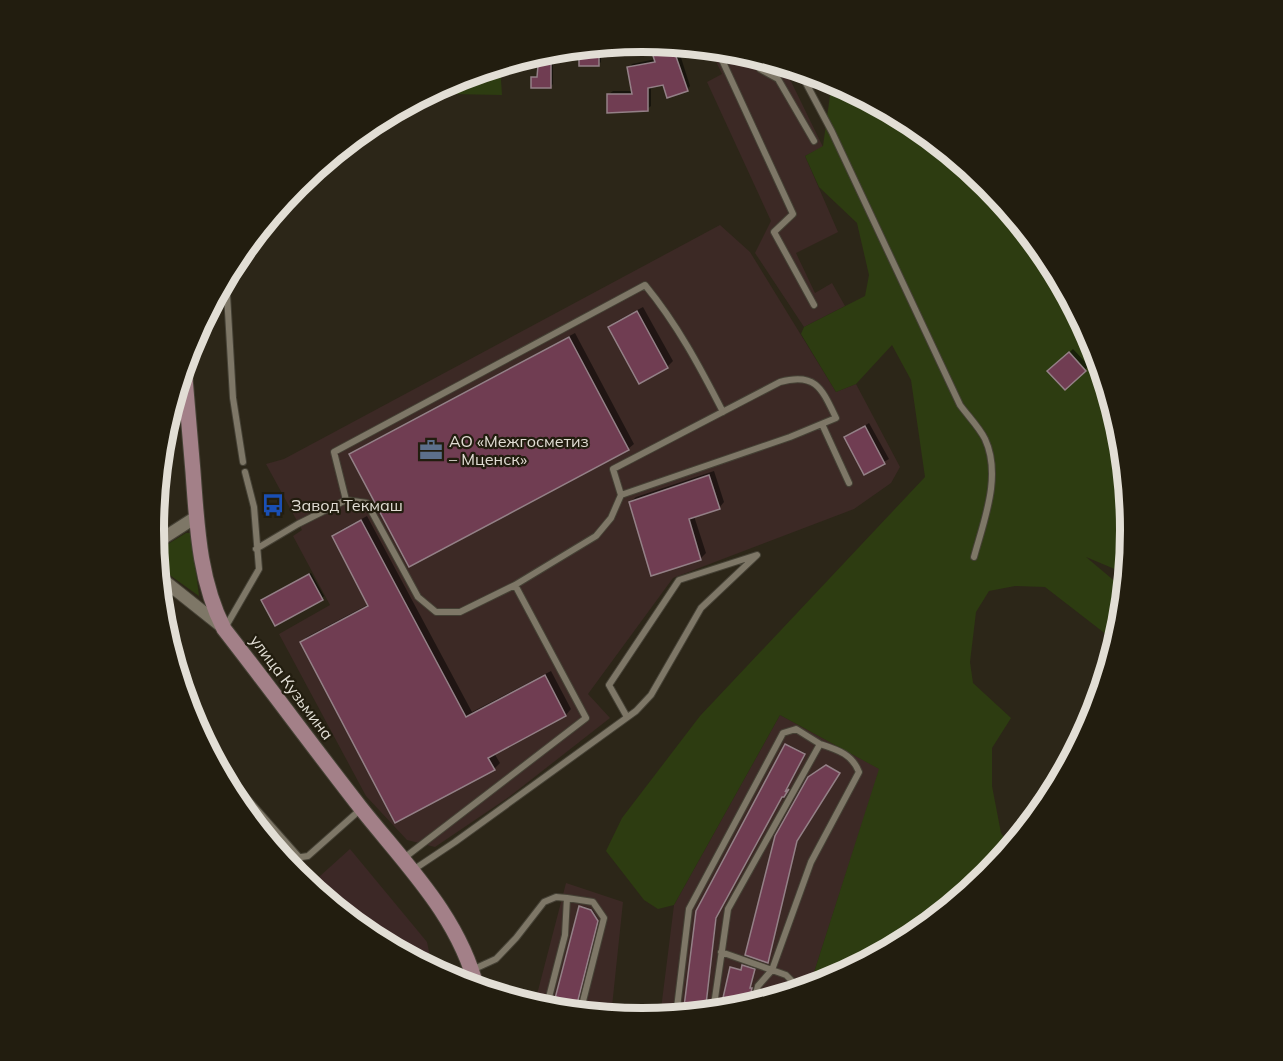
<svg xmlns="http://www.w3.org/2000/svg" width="1283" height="1061" font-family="Mulish,sans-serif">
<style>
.industrial{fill:#3c2925}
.education{fill:#3c2826}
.green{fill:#2d3c11}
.shadow{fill:#0007}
.building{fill:#703d52;stroke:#948087;stroke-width:1.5}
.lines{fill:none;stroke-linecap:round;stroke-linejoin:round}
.service-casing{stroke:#454135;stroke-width:8}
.minor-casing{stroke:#454135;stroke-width:14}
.secondary-casing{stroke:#454135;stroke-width:17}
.service{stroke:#7e7767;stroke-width:6}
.minor{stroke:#7e7767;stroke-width:12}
.secondary{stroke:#a38088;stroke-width:15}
.labels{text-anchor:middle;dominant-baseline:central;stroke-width:4.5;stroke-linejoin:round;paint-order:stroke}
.poi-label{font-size:16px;fill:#e2ded5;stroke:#221d0f;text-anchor:start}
.street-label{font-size:16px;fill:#e2ded5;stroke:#221d0f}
.rim{fill:none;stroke:#e2ded5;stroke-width:8}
</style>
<rect width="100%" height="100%" fill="#2c2618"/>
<!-- industrial -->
<path class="industrial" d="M710,49L737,51L783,65L823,147L805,156L838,232L796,253L815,293L832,283L845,306L804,327L755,253L771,221L707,82L722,74Z
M720,225L750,252L836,392L856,384L900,467L891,483L854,509L673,578L588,694L610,718L509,797L435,847L407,840L366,796L279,634L330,605L293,536L302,530L266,464L284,459Z
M780,715L880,769L809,988L736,1010L660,1017L674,905Z
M566,883L623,902L611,1016L546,1010L534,1006Z"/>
<!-- education -->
<path class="education" d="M350,849L427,942L433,970L370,936L309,886Z"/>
<!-- green -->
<path class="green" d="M500,65L502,95L451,94V81Z
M832,81L913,125L987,185L1048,259L1093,344L1121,436L1130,531L1125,578L1117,570L1086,557L1124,589L1121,626L1116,642L1045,587L1015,586L989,591L976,612L970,662L973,683L1011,718L992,748V786L1001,833L1011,847L987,876L913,937L828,982L809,988L879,769L780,715L674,905L658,909L644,900L606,851L622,818L700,716L925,477L911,380L892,345L856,384L836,392L801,334L804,327L865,296L869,275L857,223L819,187L805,156L823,146Z
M186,533H191L199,596L157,566L155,552Z"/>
<!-- shadow -->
<path class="shadow" d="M650,43L677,45L690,86L687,90L664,84L651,86V106L647,109L609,94L613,91H633L629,68L632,64L656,59Z
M601,46V62L599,64L581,48Z
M556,50V57L553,60V84L551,86L532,77L539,75L541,53Z
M643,307L673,361L667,367L610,328L615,322Z
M575,333L634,444L628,449L351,454L357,449Z
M1073,349L1089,366L1065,388L1050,371Z
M869,423L889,459L865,473L846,438Z
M714,471L724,502L719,508L694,516L706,553L701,558L652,574L630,502L636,497Z
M367,516L472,712L551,671L571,709L566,715L494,753L500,763L494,769L302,642L307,637L369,604L334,536L339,531Z
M311,573L324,596L322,598H265Z
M787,744L805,753L717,916L705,1013L685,1015L698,912Z
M270,823L282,837L272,847L260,832Z
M582,906L592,909L598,919L575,1012L554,1010Z
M744,965L754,969L750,987L752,988L748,1003L749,1006L721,1011L731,968L743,970Z"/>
<!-- building -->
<path class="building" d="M649,43L672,45L688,91L667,98L663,85L648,88V111L607,113V94H632L627,67L655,62Z
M599,46V66H579V48Z
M547,51H554V61H551V88H531V77H537L539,54Z
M637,311L668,368L639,384L608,327Z
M569,337L629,450L409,567L349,454Z
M1069,352L1086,371L1065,390L1047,371Z
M865,426L885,464L864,475L844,437Z
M709,475L720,509L689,519L701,560L651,576L629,502Z
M361,520L466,717L545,675L566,716L488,758L495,770L395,823L300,642L368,606L332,536Z
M309,574L323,600L275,626L261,600Z
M785,744L805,754L785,792L789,789L784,797H782L716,918L705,1013L683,1015L696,911Z
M826,765L840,773L797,841L768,963L745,955L775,836L808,777Z
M579,906L591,910L598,921L575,1012L552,1010Z
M742,965L755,969L750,988H752L748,1006L720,1011L730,967L741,970Z
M762,990L784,995L759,1003Z"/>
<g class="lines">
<!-- service casing -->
<g class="service-casing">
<path id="service" d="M717,49L793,214L774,232L814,305
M754,57L760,69L778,79L814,141
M799,70L832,132L960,405C968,416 979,427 985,439C1002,476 984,520 974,557
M226,277L233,398L243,462
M822,424L849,483
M346,500L334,452L645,285C677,324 700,367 723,412
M256,549L298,524L346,500L367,503L418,597L436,612H460L515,585L596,536L611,518L621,495L613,469L780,382C816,372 822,389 836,418L790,437L621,495
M225,628L259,569L254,507L245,472
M220,774L231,780L299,857
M404,858L586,718L515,585
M283,860L308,856L361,809
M413,870L455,842L636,711L651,695L701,608L757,555L679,580L609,685L627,717
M472,970L496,959L516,938L544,902L556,897L567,898
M753,1005L758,986L772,970L786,975L801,990
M546,1009L565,935L567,898L593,902L604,918L580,1013
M713,1012L728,909L820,744C838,750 852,754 859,772L811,862L772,970L721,952
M676,1016L689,909L783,733L796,729L820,744"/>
</g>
<!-- minor casing -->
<g class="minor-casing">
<path id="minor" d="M154,544L196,517
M157,575L221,626"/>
</g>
<!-- secondary casing -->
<g class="secondary-casing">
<path id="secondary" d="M184,366C187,401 190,436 193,472C197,526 199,580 224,629C270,688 314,748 360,807C405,864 459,916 477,989"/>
</g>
<!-- service -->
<use href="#service" class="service"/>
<!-- minor -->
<use href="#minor" class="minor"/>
<!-- secondary -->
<use href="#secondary" class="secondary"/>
</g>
<!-- icons -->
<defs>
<g id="office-bare" transform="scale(1.8)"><path d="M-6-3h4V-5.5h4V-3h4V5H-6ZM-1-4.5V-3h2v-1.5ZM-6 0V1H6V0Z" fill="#5c6f8a" stroke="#221d0f" stroke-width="2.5" paint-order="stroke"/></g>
<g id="bus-bare" transform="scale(1.8)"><path d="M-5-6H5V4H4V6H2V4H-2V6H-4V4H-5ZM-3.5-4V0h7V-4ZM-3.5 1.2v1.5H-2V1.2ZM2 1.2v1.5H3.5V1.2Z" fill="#1a4fb4" stroke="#221d0f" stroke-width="2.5" paint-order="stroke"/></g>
</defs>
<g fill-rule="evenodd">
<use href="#office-bare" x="431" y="450"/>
<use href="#bus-bare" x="273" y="505"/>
</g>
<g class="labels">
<!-- poi labels -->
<g class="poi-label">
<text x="449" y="441">АО «Межгосметиз<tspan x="449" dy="18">– Мценск»</tspan></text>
<text x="291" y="505">Завод Текмаш</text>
</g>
<!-- street labels -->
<g class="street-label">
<text transform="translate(292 687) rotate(53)">улица Кузьмина</text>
</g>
</g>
<!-- crop -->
<path d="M0 0H1283V1061H0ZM164 530a478 478 0 1 1 956 0a478 478 0 1 1-956 0Z" fill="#221d0f" fill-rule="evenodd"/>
<path class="rim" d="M164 530a478 478 0 1 1 956 0a478 478 0 1 1-956 0Z"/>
</svg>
